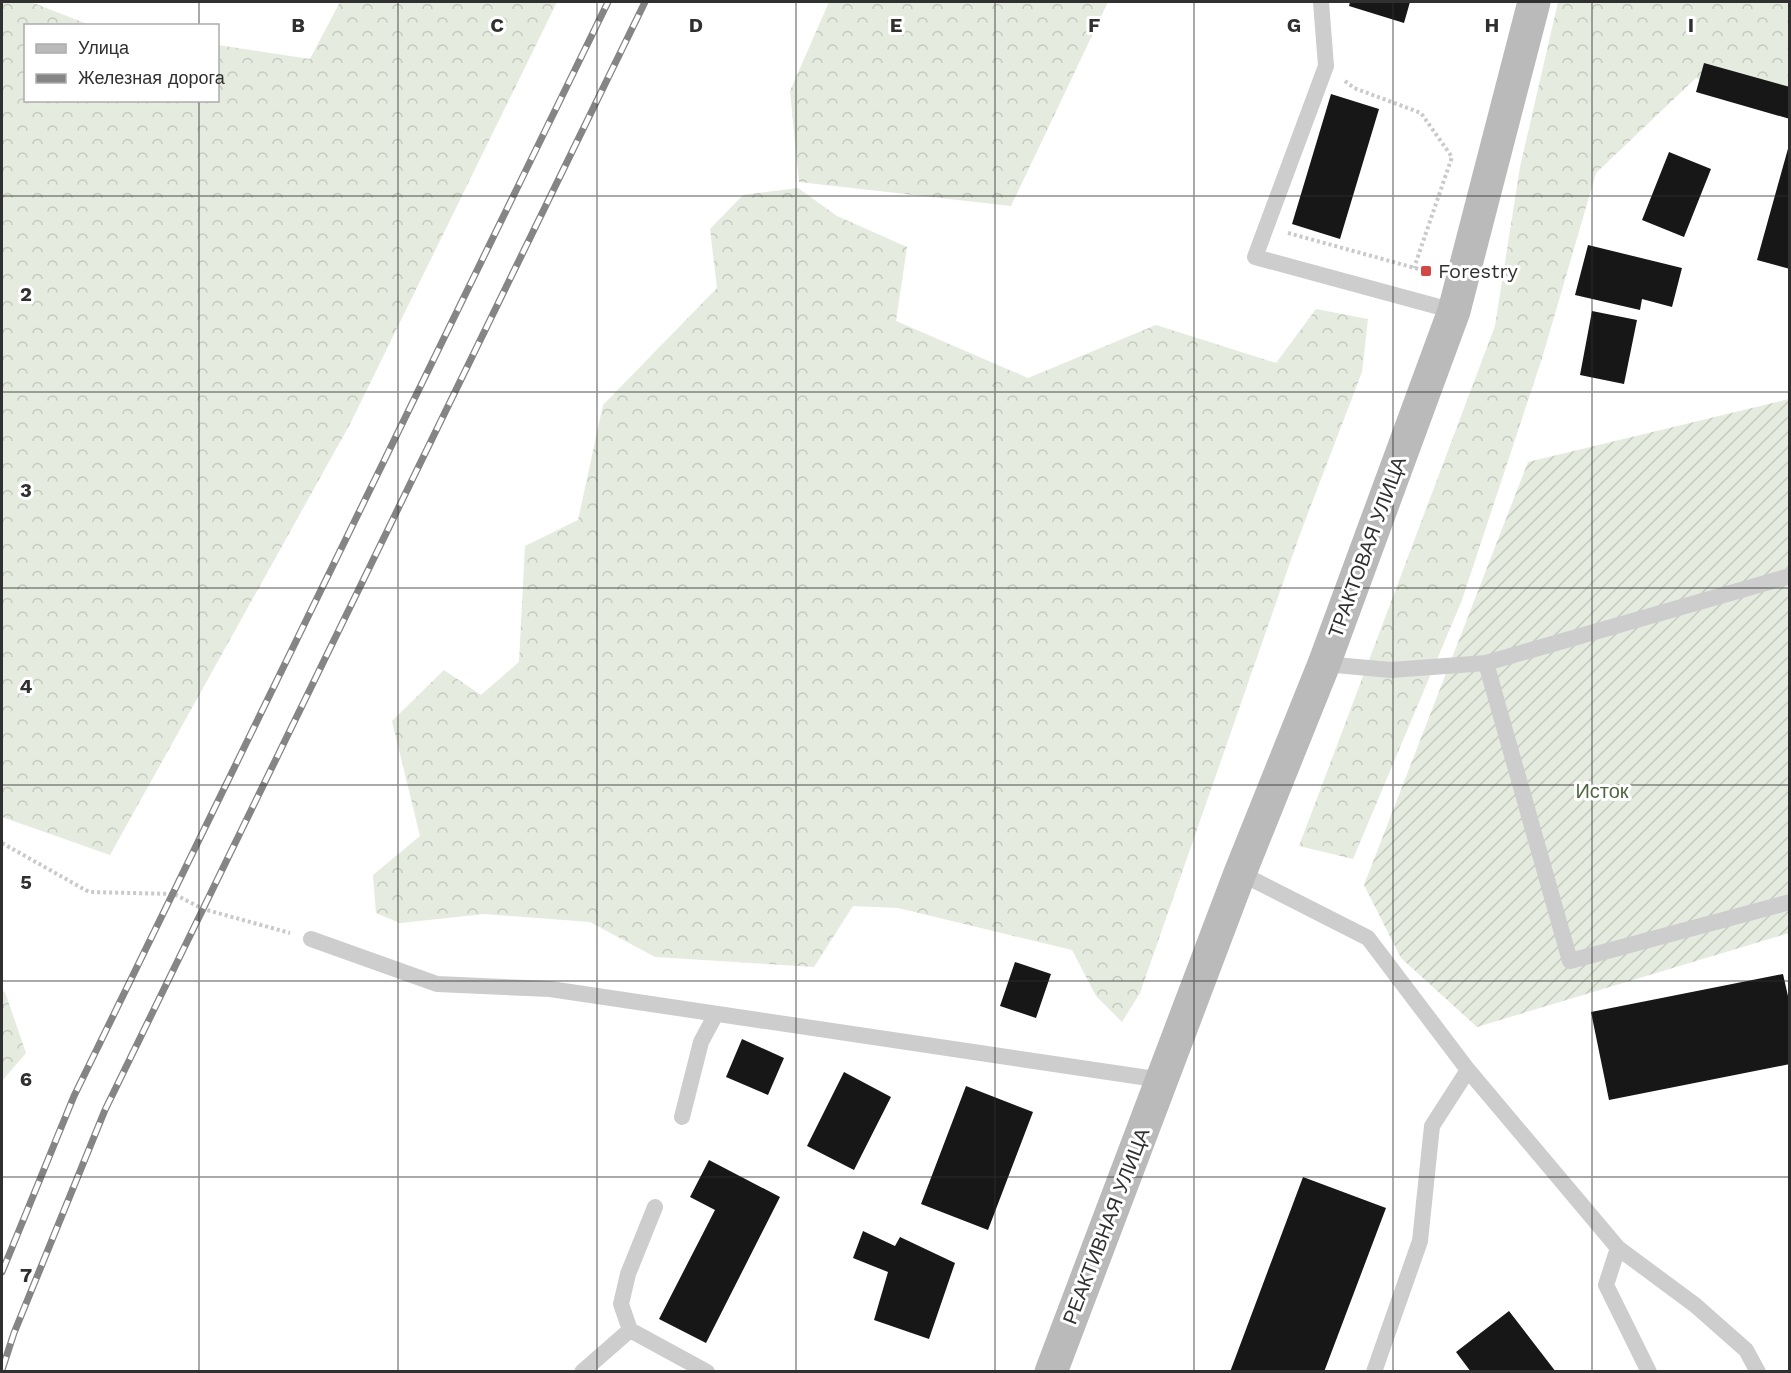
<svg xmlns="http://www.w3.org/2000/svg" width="1791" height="1373" font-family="'Work Sans',sans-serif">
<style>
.forest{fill:url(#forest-crowns)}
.garden{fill:url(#garden-furrows)}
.building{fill:#171717}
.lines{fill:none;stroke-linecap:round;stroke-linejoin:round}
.path{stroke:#cacaca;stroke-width:4;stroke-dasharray:3 3;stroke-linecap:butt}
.lane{stroke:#cdcdcd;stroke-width:16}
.secondary{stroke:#bababa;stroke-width:33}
.rail-casing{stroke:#858585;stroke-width:7}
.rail{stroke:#fff;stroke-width:4.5;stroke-dasharray:14;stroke-linecap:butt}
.grid{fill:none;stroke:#303030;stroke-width:1.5;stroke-opacity:0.55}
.poi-dot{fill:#d24846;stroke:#fff;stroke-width:2}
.labels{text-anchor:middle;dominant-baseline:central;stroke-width:6;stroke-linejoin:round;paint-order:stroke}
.poi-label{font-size:20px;fill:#303030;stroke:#fff;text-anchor:start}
.street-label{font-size:20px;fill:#303030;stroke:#fff}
.park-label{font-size:20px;fill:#506742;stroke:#fff}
.grid-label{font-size:20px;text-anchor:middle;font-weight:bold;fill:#303030;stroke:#fff;stroke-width:6;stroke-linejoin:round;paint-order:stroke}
</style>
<defs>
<pattern id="forest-crowns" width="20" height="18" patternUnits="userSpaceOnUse" patternTransform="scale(1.5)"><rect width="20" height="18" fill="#e5ebdf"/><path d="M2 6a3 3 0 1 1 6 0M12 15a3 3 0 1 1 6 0" fill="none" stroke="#c5cac0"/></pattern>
<pattern id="garden-furrows" width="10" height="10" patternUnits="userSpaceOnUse" patternTransform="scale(1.5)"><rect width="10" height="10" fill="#e5ebdf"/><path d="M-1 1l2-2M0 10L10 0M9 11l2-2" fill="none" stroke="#c5cac0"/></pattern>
</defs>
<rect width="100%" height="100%" fill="#fff"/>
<!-- forest -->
<path class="forest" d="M2,2H31L90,25L26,26V100H218V45L310,59L340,2H557L350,424L110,855L2,817Z
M829,2H1108L1011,206L799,182L790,91Z
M1558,2H1789V115L1696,78L1596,173L1543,355L1462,600L1353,859L1299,846L1495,326L1520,167Z
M798,188L837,216L907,247L896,321L1028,378L1156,325L1276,363L1316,309L1368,319L1362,372L1300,534L1140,993L1122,1022L1096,996L1072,950L898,908L853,906L814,967L655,957L590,922L485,914L400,923L376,913L373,875L420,836L392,721L444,670L481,695L519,662L525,546L578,520L603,405L717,288L710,229L743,195Z
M2,991L5,992L26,1053L2,1081Z"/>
<!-- garden -->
<path class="garden" d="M1789,399V933L1477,1027L1401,958L1364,885L1528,462Z"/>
<!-- building -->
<path class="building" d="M1350,2H1410L1404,23L1349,6Z
M1704,63L1790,87V119L1696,92Z
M1331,94L1379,109L1340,239L1292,224Z
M1789,145H1790V269L1757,260Z
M1669,152L1711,169L1684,237L1642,220Z
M1588,245L1682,268L1672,307L1642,299L1640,310L1575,295Z
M1592,311L1637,320L1624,384L1580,375Z
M1015,962L1051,974L1036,1018L1000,1006Z
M1783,974L1790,1005V1064L1609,1100L1591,1012Z
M742,1039L784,1058L768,1095L726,1077Z
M844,1072L891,1097L854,1170L807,1146Z
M966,1086L1033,1112L988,1230L921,1204Z
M709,1160L780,1197L706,1343L659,1319L715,1210L690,1197Z
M1303,1177L1386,1208L1324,1372H1230Z
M863,1231L895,1246L900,1237L955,1263L929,1339L874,1320L888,1272L853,1258Z
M1509,1311L1556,1372H1471L1456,1352Z"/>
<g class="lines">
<!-- path -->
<path class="path" d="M1345,81L1354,88L1421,113L1452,157L1414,268
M1288,233L1426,271
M2,843L89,892L174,894L203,909L290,933"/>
<!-- lane -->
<path class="lane" d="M1321,2L1326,66L1255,257L1454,311
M1486,663L1790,576
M1324,664L1391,670L1486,663L1570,961L1790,902
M1240,873L1368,938L1468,1070L1618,1248L1695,1305L1746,1350L1758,1372
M311,939L437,984L550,989L1162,1080
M682,1117L701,1042L716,1014
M655,1207L628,1274L621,1304L630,1330L707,1372
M1618,1248L1606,1285L1649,1372
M582,1372L630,1330
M1374,1372L1420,1241L1432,1126L1468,1070"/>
<!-- secondary -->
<path class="secondary" d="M1051,1372L1240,873L1324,664L1454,311L1534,2"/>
<!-- rail casing -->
<g class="rail-casing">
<path id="rail" d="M2,1272L74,1096L608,2
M2,1370L14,1333L105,1110L645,2"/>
</g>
<!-- rail -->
<use href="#rail" class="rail"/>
</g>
<!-- grid -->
<path class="grid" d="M199,2V26M398,2V1372M597,2V1372M796,2V1372M995,2V1372M1194,2V1372M1393,2V1372M1592,2V1372M199,100V1372M2,196H1790M2,392H1790M2,588H1790M2,785H1790M2,981H1790M2,1177H1790"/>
<!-- markers -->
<rect class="poi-dot" x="1420" y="265" width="12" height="12" rx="3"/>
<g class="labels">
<!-- poi labels -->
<g class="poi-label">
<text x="1438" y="271">Forestry</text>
</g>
<!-- street labels -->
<g class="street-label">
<text transform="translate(1367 547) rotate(-70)">ТРАКТОВАЯ УЛИЦА</text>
<text transform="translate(1106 1226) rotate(-69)">РЕАКТИВНАЯ УЛИЦА</text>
</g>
<!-- park labels -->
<g class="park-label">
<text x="1602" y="791">Исток</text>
</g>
</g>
<g class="grid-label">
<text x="298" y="32">B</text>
<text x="497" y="32">C</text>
<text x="696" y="32">D</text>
<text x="896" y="32">E</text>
<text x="1094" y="32">F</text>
<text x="1294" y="32">G</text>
<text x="1492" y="32">H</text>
<text x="1691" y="32">I</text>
<text x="26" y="301">2</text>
<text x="26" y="497">3</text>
<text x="26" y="693">4</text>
<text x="26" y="889">5</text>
<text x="26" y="1086">6</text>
<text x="26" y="1282">7</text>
</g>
<!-- border -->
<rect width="1791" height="1373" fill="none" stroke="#303030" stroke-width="6"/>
<!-- legend -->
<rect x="24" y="24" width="195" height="78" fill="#ffffff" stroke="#acacac" stroke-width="1.5"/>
<rect x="36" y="44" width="30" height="9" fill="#bababa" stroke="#acacac" stroke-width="1.5"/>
<text x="78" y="54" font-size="18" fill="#303030">Улица</text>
<rect x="36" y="74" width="30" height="9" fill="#858585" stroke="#acacac" stroke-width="1.5"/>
<text x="78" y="84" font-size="18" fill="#303030">Железная дорога</text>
</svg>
